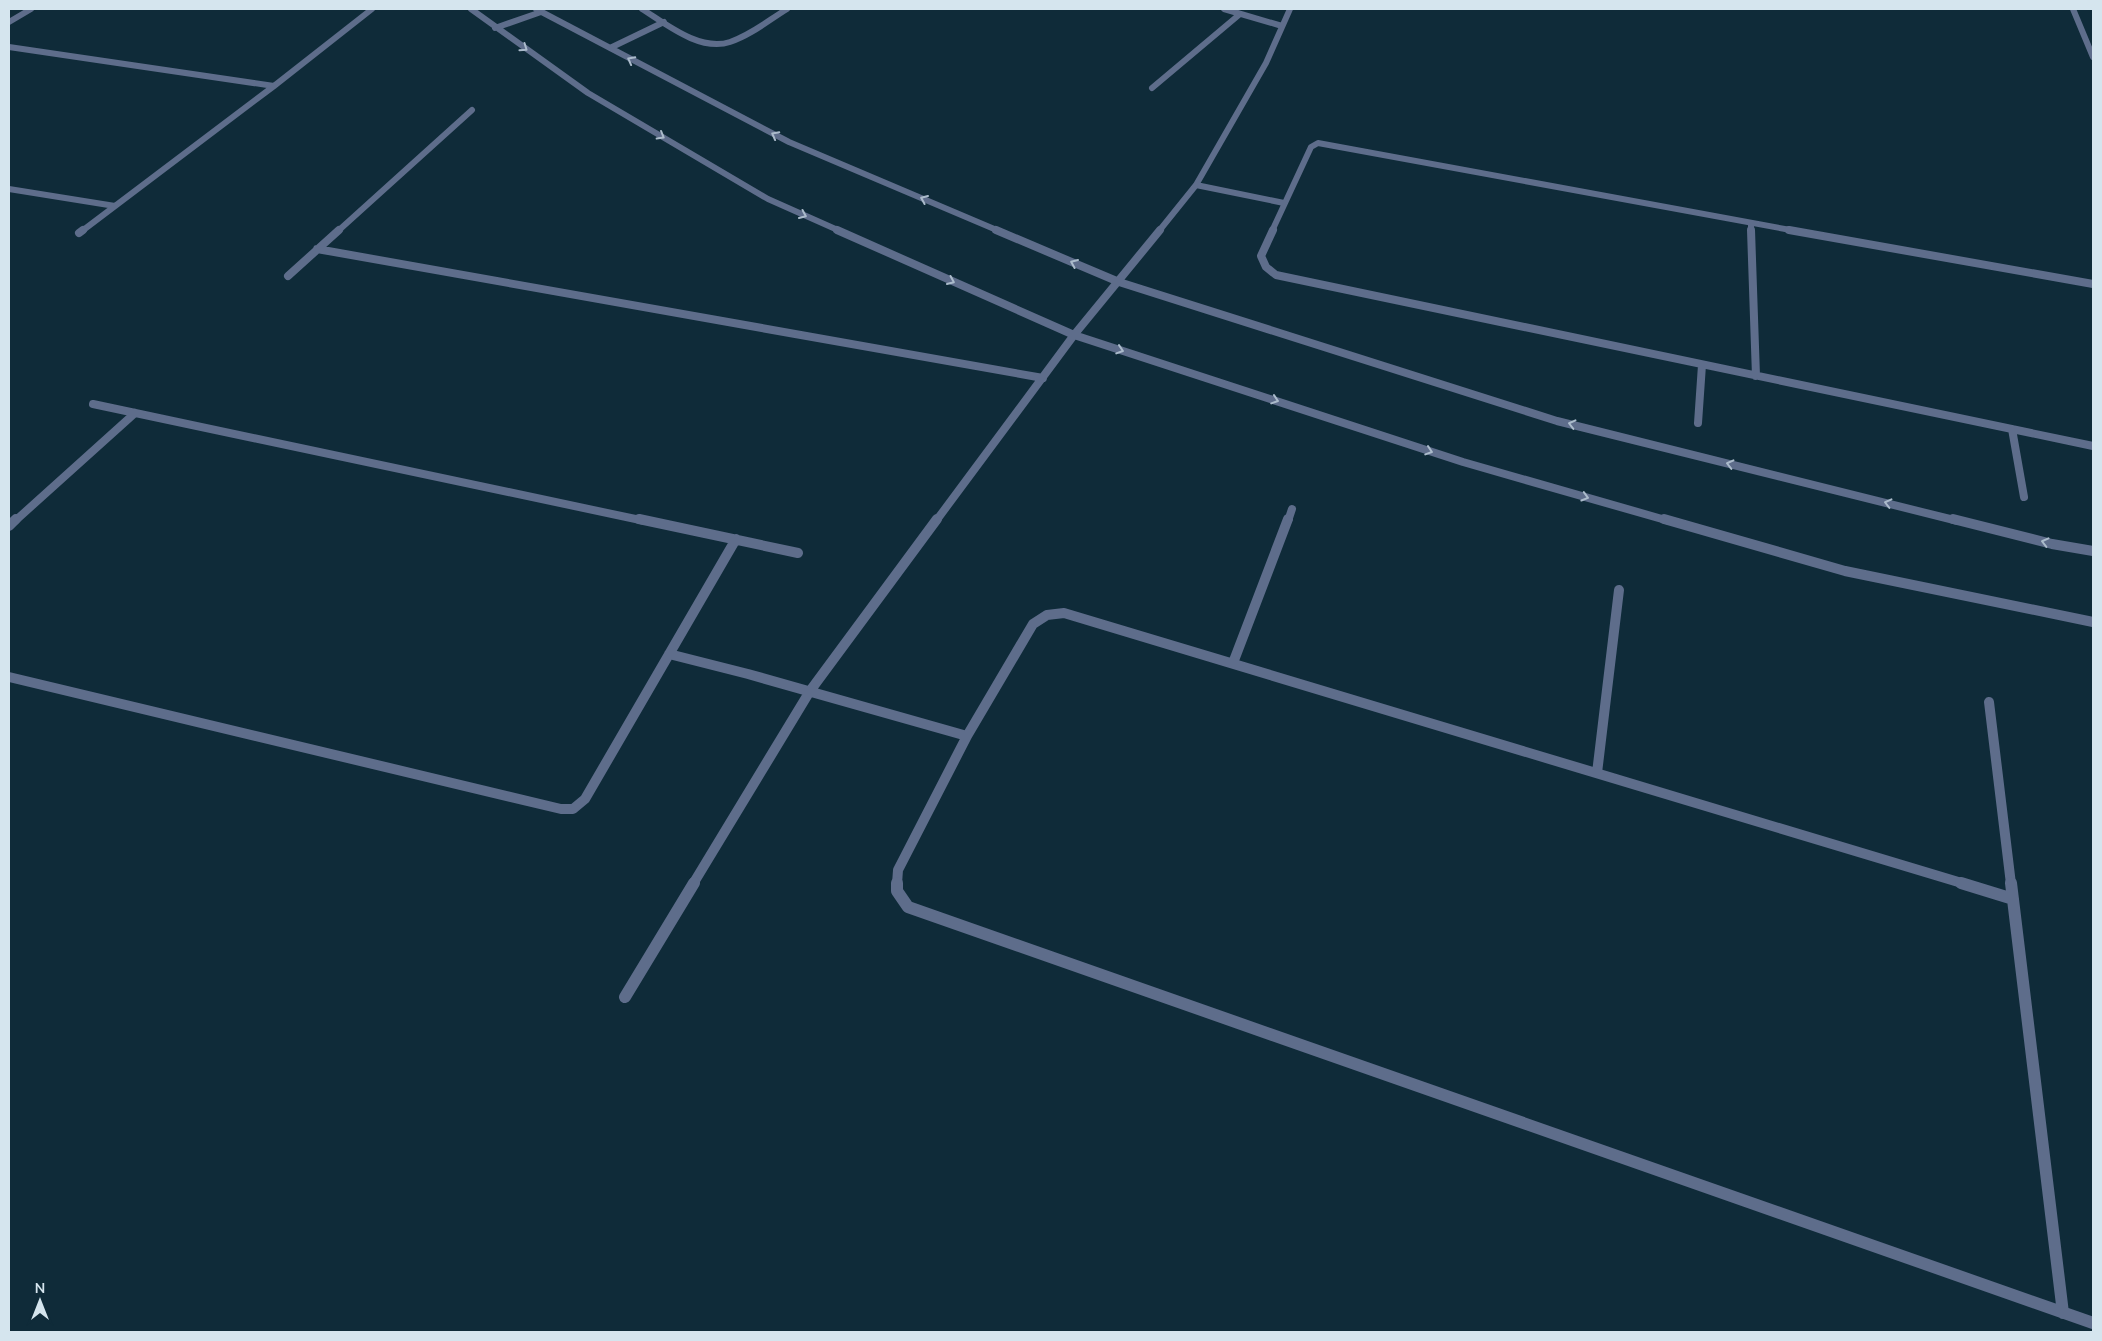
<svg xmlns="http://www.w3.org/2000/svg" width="2102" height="1341" font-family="'Nunito Sans',sans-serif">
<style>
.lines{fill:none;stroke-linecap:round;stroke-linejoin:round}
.street-far3{stroke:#5e6d8b;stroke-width:6}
.street-far2{stroke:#5e6d8b;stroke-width:8}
.street-far1{stroke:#5e6d8b;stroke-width:10}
.street{stroke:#5e6d8b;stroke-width:12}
.oneway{stroke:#abbbcb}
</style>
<rect width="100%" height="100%" fill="#0f2b39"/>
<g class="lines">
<!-- street-far3 -->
<path class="street-far3" d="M471,9L588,93L768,199L840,231
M536,9L789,142L999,231
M642,9C666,24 700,52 730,42C751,35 769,20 787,9
M1224,9L1282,26
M2073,9L2093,57
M9,22L31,9
M495,28L541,12
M9,47L274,86
M610,48L664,22
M1152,88L1240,14
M1196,185L1284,203
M9,189L115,206
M1751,223V231
M82,231L274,86L372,9
M338,231L472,110
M1159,231L1196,185L1266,63L1290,9
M1272,231L1311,147L1318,143L1796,231"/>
<!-- street-far2 -->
<path class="street-far2" d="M837,230L1074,335L1463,462L1669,521
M996,230L1119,282L1557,421L1958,521
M1273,230L1261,256L1266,267L1276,275L2093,446
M1751,230L1756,376
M1789,230L2093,284
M79,233L83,230
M317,249L1043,378
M288,276L339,230
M93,404L645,521
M1698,423L1702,365
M2012,429L2024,497
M15,521L135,413
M936,521L1074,335L1160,230
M1288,521L1292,509"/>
<!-- street-far1 -->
<path class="street-far1" d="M639,519L798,553
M1664,519L1845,571L2093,622
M1953,519L2052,544L2093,551
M9,526L16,519
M669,654L748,674L967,736
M1233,663L1288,519
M9,677L561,809H573L585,799L736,539
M1989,702L2011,884
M1597,773L1619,590
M693,884L810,691L937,519
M897,884L898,870L967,736L1033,624L1047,615L1064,613L1965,884"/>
<!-- street -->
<path class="street" d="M897,883V891L908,907L2093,1323
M1961,883L2013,899
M2011,883L2063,1313
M625,997L694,883"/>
</g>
<!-- one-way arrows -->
<defs><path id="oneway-chevron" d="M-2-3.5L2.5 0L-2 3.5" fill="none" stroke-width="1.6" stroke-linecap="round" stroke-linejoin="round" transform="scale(1.25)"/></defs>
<g class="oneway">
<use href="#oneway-chevron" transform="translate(524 48) rotate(35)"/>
<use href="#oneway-chevron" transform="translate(631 60) rotate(-152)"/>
<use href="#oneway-chevron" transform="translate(775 135) rotate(-152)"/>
<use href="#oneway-chevron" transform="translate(661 136) rotate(30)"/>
<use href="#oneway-chevron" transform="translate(924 199) rotate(-157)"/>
<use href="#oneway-chevron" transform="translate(803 215) rotate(24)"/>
<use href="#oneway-chevron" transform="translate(1074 263) rotate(-157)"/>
<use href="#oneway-chevron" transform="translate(951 281) rotate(24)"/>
<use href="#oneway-chevron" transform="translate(1120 350) rotate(18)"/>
<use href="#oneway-chevron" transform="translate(1275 400) rotate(18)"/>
<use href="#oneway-chevron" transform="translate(1572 424) rotate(-166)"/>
<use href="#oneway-chevron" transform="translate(1429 451) rotate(18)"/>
<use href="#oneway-chevron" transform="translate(1730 464) rotate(-166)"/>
<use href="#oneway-chevron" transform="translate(1585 497) rotate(16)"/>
<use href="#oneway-chevron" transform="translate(1888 503) rotate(-166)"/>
<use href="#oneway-chevron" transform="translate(2045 542) rotate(-166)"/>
</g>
<!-- border -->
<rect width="2102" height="1341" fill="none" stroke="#d5e5ee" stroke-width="20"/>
<!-- north arrow -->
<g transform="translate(40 1301)" stroke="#0f2b39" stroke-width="4" paint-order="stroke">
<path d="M0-4L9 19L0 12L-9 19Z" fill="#d5e5ee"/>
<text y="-8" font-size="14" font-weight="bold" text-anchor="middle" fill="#d5e5ee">N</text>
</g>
</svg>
